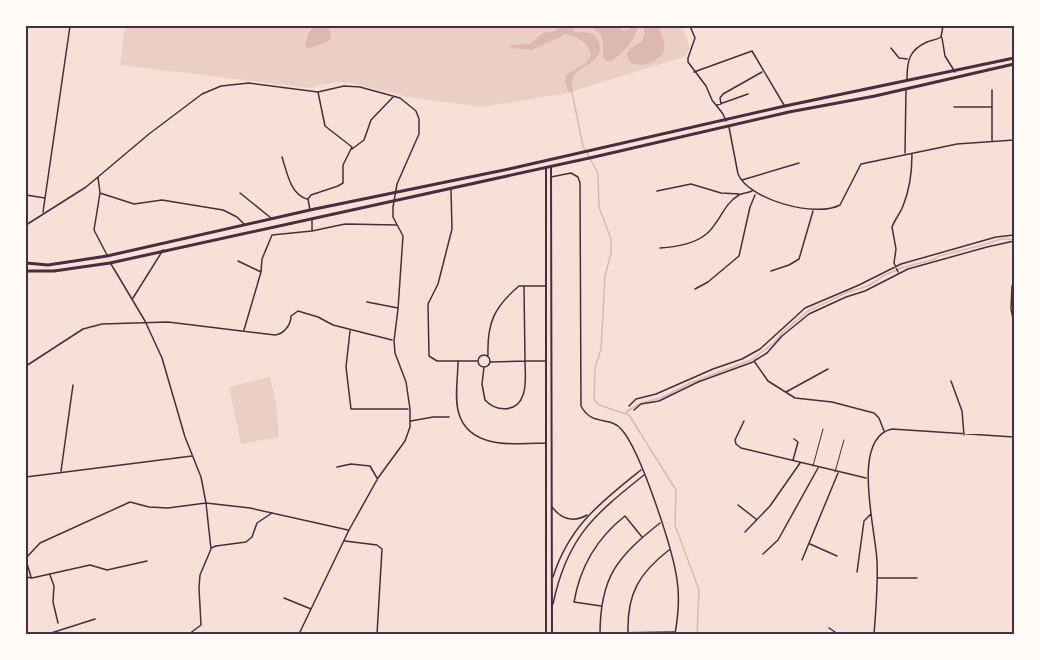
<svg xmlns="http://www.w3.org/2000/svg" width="1040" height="660" font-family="'Noto Serif',serif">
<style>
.green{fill:#ebcfc5}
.water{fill:#dcb8b0}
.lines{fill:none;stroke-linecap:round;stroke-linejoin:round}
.stream{stroke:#dcb8b0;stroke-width:1.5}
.service{stroke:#4a2c40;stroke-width:1}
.minor{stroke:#4a2c40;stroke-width:1.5}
.tertiary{stroke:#4a2c40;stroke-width:2}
.primary{stroke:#4a2c40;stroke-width:3}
.neatline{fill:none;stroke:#4a2c40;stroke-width:2}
</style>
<rect width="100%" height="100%" fill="#f7e1d7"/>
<!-- green -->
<path class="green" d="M125,26H682L690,48L684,57L563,94L481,107L408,97L351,83L337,82L309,88L120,65Z
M270,377L276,403L279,437L241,444L229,387Z"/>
<!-- water -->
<path class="water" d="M315,26H327C331,32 334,36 327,42L307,49L305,44L309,32Z
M561,26H569L575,32C584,33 595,30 599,42C606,62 578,66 573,77C570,82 572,87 574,91L569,93L565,81L566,75L586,63L591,56C590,44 578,36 566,34L532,50L510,48L511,45L530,44L543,33L556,31Z
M587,26H616L625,31L633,26H636L637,29C634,41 620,58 608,62L603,58C603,41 606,33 587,26Z
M644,27L658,26C660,32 666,42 664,49C662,62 639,70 629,61L627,54C635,41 646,47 644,27Z"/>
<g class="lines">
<!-- stream -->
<path class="stream" d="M572,92L583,146L598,173L599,207L611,239V253L605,276L601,349L595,368L594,399L599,405L629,415L676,490L675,525L699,590L697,634
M626,412L641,403L661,398L690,383L751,360L774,343L783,332L808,311L848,292L868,286L885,275L901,268L932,260L939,256L983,245L1001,239H1014"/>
<!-- service -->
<path class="service" d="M813,466L823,429
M835,472L844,440"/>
<!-- minor -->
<path class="minor" d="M690,26L695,38L688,58V62L706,86L712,100L723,114L726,121
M942,38L945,56L955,72
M891,48L899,58L907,59
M694,72L752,51L784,105
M907,79C907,61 909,50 927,42C932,40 937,40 941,37L943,26
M721,104L720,98L723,94L762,72
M717,105L748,94
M954,107H991
M729,127L738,174C749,200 816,218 840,205L861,164L957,144L1014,140
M992,141V90
M352,149L364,140L371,120L394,96
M905,153L906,89
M282,157C287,172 290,194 307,199
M98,177L100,193L94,230L107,255
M551,177L571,173L578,177L580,183L581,406C592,427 610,415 622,430C641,452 673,550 677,580C680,598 678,617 675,634
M742,180L799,163
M451,190L452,229L438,284L428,304L429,356L437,361H478
M657,191L691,184L721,193L739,194
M100,193L134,204L162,200L223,210L237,217L244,224
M240,193L271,218
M26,195L45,198
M310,210L308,199L311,195L338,186L343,183V165L352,147L325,126L318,92
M43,212L70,26
M312,220V230
M26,225L86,187L149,134L202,94L221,86L249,83L318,92L344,86L360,87L400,98L416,111L419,119V134L397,184L393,207V217L403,236L398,309L394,341L395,353L406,382L410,409V427L405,441L378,478L349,530L299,634
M660,248C674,247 694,244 705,235C719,225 723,204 739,195C742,193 748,193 752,191
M238,261L261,272L244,330
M111,264L145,321L162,358L185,437L201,477L206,503L211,549L200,575L199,588L201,625L189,634
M771,271L789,265L799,259L813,211
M261,272L262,259L272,235L312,231L345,224L397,225
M898,272L894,263L896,249L892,227C895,219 900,214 903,206C910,189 912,172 912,154
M1014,285L1012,286L1011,309L1014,324
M524,287L525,361H545
M695,289L708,282L739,256L750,207L755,195
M133,298L163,250
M367,302L398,308
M350,331L346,367L351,409H408
M478 361a6 6 0 1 1 12 0a6 6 0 1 1-12 0Z
M488,355C487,323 494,307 519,286H545
M458,362C458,378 454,399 459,414C470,450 517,444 546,443
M26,366L83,329L102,324L168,322L275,335C284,334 291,325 291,316L298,311L318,317L333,325L392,340
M484,367L482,384L485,400C496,412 517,413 523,395C527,385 525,372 525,361L490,362
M951,381L962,411L964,435
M786,392L828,369
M629,406L636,399L656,394L713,369L742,359L760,349L805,308L859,285L901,264L996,237L1014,235
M634,410L641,404L659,401L698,382L753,362
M411,421L433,417H449
M744,421L735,440L736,444L741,448L866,478
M884,431L879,418L874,413L832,402L795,398L768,381L754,361L767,353L782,336L809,314L846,297L865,291L908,269L987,247L1014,241
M793,460L798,442L794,439
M337,467L351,464L370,466L377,478
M61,471L73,385
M26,477L192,456
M738,505L756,519
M552,507C562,520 573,523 587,515
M745,532L770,506L800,463
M345,541L377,545L382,549L377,634
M810,544L837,556
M211,548L216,546L246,542L252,537L257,523L272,513
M763,554L778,540L818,468
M26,558L40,543L130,502L149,507L168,508L206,503L250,508L348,530
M26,560L31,577
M802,560L838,473
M857,572L864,521L871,514
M50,575L54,586L53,602L58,623
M26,577L32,578L90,565L107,570L147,561
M553,577C569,526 601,502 641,470
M878,578H917
M284,598L311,609
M553,604C567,537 594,515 644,475
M601,606L574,602C580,567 597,538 625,516L642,537
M829,628L838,634
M628,632C627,594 639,573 669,550
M454,633L546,634L674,632
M875,633L883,634
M48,634L95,619
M600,634C600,577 617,557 660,523
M874,634C876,610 878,585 877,561C876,531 850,438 892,429L1014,437"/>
<!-- tertiary -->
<path class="tertiary" d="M551,166L552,634
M546,634C547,479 547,323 546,167"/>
<!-- primary -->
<path class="primary" d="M26,263L48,265L107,256L310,210L509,169L785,106L1014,58
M26,271H54L110,263L594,157L789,112L875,96L1014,64"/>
</g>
<!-- border -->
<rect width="1040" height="660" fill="none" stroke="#fffaf5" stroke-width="54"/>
<rect x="27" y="27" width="986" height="606" class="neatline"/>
</svg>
